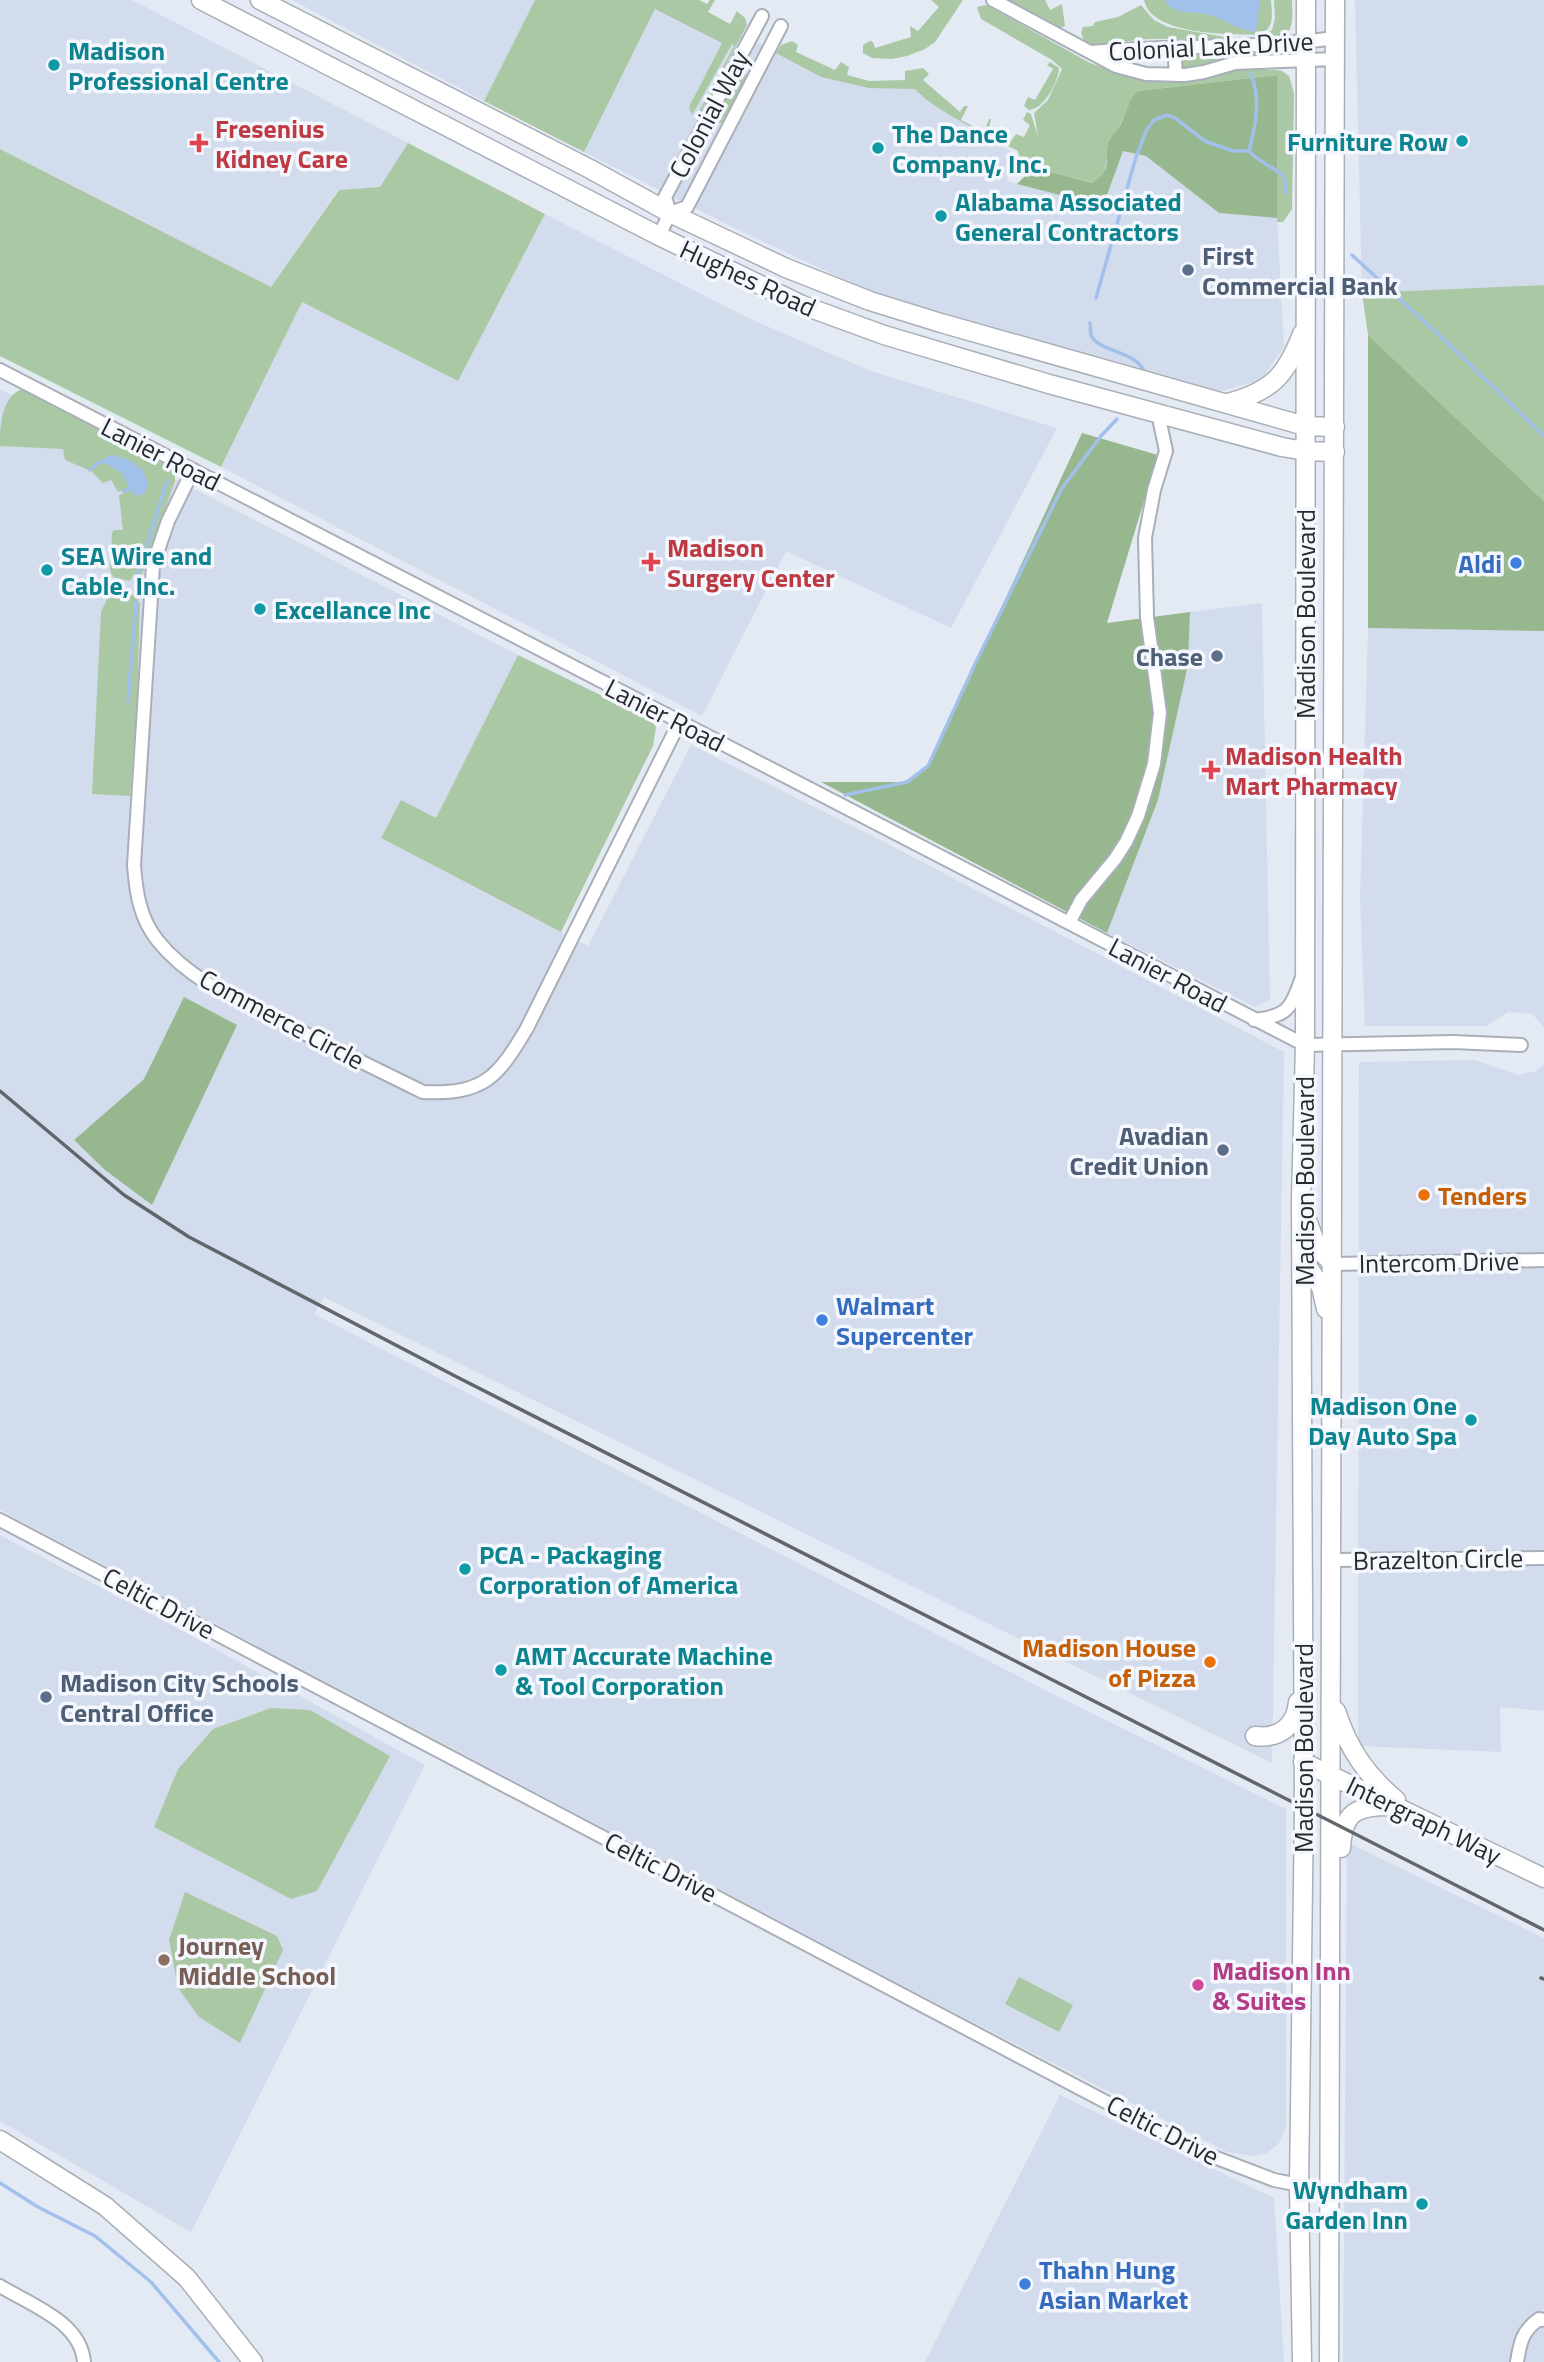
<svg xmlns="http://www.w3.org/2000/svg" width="1544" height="2362" font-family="'Titillium Web',sans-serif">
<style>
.built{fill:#d3dcec;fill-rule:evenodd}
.green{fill:#abc8a4}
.forest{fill:#97b88f}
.water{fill:#a1c0ea}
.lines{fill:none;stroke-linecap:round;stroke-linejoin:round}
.stream{stroke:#a1c0ea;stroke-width:3.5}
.street-casing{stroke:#a9afb8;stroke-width:16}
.secondary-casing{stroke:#a9afb8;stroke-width:21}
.street{stroke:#fff;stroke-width:12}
.secondary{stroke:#fff;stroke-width:18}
.rail{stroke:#62666c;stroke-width:3.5}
.culture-dot{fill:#0f9aa8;stroke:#f4f7fd;stroke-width:2.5}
.health-dot{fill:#e0444e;stroke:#f4f7fd;stroke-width:2.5}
.service-dot{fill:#5c6f8a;stroke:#f4f7fd;stroke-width:2.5}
.shop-dot{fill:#3f7fe0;stroke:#f4f7fd;stroke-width:2.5}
.food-dot{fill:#e8710a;stroke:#f4f7fd;stroke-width:2.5}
.education-dot{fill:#8d6e63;stroke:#f4f7fd;stroke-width:2.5}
.hotel-dot{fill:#d1479c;stroke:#f4f7fd;stroke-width:2.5}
.labels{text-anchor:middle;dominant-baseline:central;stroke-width:7;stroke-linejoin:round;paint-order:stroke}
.street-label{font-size:26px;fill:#282b2e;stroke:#f4f7fd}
.culture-label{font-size:26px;font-weight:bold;fill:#0d838f;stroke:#f4f7fd;text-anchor:start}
.health-label{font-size:26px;font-weight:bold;fill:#be3a42;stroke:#f4f7fd;text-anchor:start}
.service-label{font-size:26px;font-weight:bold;fill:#4e5e75;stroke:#f4f7fd;text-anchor:start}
.shop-label{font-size:26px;font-weight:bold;fill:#366cbe;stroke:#f4f7fd;text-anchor:start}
.food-label{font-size:26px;font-weight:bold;fill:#c56008;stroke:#f4f7fd;text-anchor:start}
.education-label{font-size:26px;font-weight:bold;fill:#785e54;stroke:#f4f7fd;text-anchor:start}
.hotel-label{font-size:26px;font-weight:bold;fill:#b23c85;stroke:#f4f7fd;text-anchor:start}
</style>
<rect width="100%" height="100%" fill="#e4eaf4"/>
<!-- built -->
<path class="built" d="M0,0H132L408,143L380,187L338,190L271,287L0,149Z
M292,0H535L484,101Z
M659,0H679L821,77L915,89L920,95L1010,151L1007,181L1103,205L1123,151L1146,156L1219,213L1277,218L1284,347L1261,380L1217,392L996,329L858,286L730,226L584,152Z
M1355,0H1544V285L1362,293Z
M545,214L746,317L871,371L1057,428L951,628L786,551L702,716L221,467L302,302L458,381Z
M0,389L518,655L436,818L381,838L588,946L691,745L896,848L1284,1052L1272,1763L324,1297L314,1314L1051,1693L1286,1809V2128L1279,2143L1267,2153L1254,2156L1227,2152L955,2013L0,1510ZM144,1079L105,1170L74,1140Z
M1262,603L1270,999L1255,1007L1107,933L1158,800L1188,665L1190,612Z
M1368,628L1544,631V1027L1532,1014L1508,1012L1487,1026H1365L1360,900Z
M1475,1060L1518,1075L1536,1071L1544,1064V1711L1500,1707L1501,1752L1358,1746L1359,1062Z
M0,1535L168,1623L425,1765L191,2232L0,2121Z
M1347,1842L1544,1938V2362H1343Z
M1060,2095L1274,2198L1284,2362H925Z"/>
<!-- green -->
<path class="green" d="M535,0H699L707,4L710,0H715L708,12L730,24L737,11L745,18L747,25L700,114L697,115L734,46L732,44L692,115L689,107L722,43L655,9L584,152L484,101Z
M931,0H963L935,42L925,49L907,56L892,59L872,58L863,53V45L870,41L873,42L875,48L911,37L910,26L918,31L939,7Z
M1008,0H1045L1050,10L1062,4L1065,26L1060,28Z
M1144,0H1271C1272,15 1275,28 1259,35C1231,34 1151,36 1144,0Z
M1274,0H1292C1292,15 1295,29 1282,39L1255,40L1272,30L1275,18Z
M986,5L1090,63L1119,73L1135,77L1238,70H1276L1282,71L1289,76L1294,93L1292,209L1283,222H1277L1276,75L1138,91L1129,104L1119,128L1110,138L1104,175L1093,183L1029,166L1019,157L1018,151C991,137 934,111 915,89L869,88L821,77L776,53L781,45L792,41L798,45L796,52L835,70L841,62L849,67L847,75L869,81L905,80V71L923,68L929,74L923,80L960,112L964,106H968L961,120L984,132L989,119H991L989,129L1011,141L1016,134L1024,137L1030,125L1023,120L1027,112L1031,114L1038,136L1034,113L1048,100L1062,69L1052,60L981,19L977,7Z
M1141,5L1154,20L1168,27L1237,39H1148L1091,45C1084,42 1079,35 1083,27L1093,26L1095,22L1118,17Z
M1224,50H1280V55L1233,57L1192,70L1181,68L1180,56L1182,55Z
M1050,62L1059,68C1058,83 1044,109 1029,110L1024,106L1028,97L1035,100L1053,69L1047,65Z
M741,72L745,73L747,79L725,120L721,123H717L716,117Z
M408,143L545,214L458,381L302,302L221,467L0,356V149L271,287L339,190L380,187Z
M1544,285V501L1368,335L1362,293Z
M22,389L172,467L175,476V481L141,578L133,581L138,578V575L134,574L130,581L113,577L110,570L112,533L114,530H123L119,495L124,493L122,490L118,492L111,480L103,483L91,471L65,460L63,449L0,446C0,427 1,397 22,389Z
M117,592L135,596L140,603L137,704L130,796L92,794L101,612L107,599Z
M518,655L650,719L656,727L653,746L561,932L381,838L401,800L436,818Z
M271,1708L310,1710L390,1756L317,1891L291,1899L154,1827L178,1769L213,1729Z
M185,1892L277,1936L283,1950L240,2043L199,2017L178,1988L169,1940Z
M1019,1977L1073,2005L1059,2032L1005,2004Z"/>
<!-- forest -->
<path class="forest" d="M1277,75V218L1219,213L1146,156L1123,151L1103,206L1017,184L1028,173L1029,166L1092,183C1115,170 1102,158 1110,139C1112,134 1118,130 1120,126C1126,114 1128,100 1138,91Z
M1368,335L1544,501V631L1368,628Z
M1082,433L1158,455L1107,623L1190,612L1188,665L1158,800L1107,933L821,782H907L928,766Z
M184,997L237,1025L152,1205L105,1170L74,1140L144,1079Z"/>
<!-- water -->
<path class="water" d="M1164,0H1260L1256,32C1238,31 1224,18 1205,14C1196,12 1186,14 1177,10C1171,8 1168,5 1164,0Z
M112,455L129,460L143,470L148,483L145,493L138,496L131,492L123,474L105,463L106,457Z"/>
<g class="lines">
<!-- stream -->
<path class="stream" d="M1251,74C1261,100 1256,124 1249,151C1256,160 1273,167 1284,176L1286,193
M1352,255L1455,350L1544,436
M1096,298L1136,157L1147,129L1154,120L1167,115L1175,118L1205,141L1233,151H1249
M1090,323C1091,327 1090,331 1091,335C1097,351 1133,351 1143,369
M90,470L98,463L105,461
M123,491L129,489
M137,577L167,481
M128,702L136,602
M845,795L907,782L928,766L976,662L1062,488L1101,436L1117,419
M0,2183L38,2207L95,2236L151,2282L219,2362"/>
<!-- street casing -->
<g class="street-casing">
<path id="street" d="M993,0L1116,66L1146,74L1185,75L1204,72L1235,63L1335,59
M1174,46L1176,75
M1091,52C1172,45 1254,49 1335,38
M670,213L665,197L762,16
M659,236L670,213L687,207L781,26
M0,370L1305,1045L1453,1042L1521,1045
M193,470L168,521L153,565L134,865C136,893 140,919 158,941C191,982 242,1002 288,1025C333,1048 378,1070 423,1092C484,1095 498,1077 527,1028L679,723
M1069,923L1081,900L1115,859L1126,842L1138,816L1154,764L1160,713L1147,617L1145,538L1154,490L1166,451L1160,423
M1254,1020C1286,1016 1291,1010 1301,980
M1333,1264L1544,1260
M0,1520L1201,2152L1274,2180L1330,2191
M1332,1560L1544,1558
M0,2286C31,2305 81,2322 84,2362
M1517,2362C1520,2343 1522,2331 1539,2319L1544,2320"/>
</g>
<!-- secondary casing -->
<g class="secondary-casing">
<path id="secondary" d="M201,0L659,236L802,305L884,335L1049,384L1282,447L1305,451L1335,452
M260,0L590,169L670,213L786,268L870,301L941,323L1305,426L1335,427
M1228,403C1272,391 1286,376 1302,334
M1307,1220L1317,1247L1333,1264
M1303,1259L1321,1287L1326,1309
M1336,1711C1348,1748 1366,1775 1396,1800
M1255,1736C1279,1739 1296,1726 1298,1702
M1303,1762L1544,1878
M1341,1848C1343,1812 1356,1806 1390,1806
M0,2140L105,2206L187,2278L253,2362
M1302,2362L1299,2186L1304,1808L1301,1200L1305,1045L1306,0
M1329,2362L1335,0"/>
</g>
<!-- street -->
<use href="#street" class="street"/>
<!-- secondary -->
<use href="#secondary" class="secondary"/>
<!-- rail -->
<path class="rail" d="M0,1091L124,1195L189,1237L455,1376L1544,1930
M1541,1978L1544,1979"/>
</g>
<!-- markers -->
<g class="culture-dot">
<circle cx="54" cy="65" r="7"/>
<circle cx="1462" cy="141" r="7"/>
<circle cx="878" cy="148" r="7"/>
<circle cx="941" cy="216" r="7"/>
<circle cx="47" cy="570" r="7"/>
<circle cx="260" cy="609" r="7"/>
<circle cx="1471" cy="1420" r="7"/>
<circle cx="465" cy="1569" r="7"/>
<circle cx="501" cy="1670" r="7"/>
<circle cx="1422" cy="2204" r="7"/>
</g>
<g class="health-dot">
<path d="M195.5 132.5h7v7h7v7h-7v7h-7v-7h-7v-7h7z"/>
<path d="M647.5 551.5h7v7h7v7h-7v7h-7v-7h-7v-7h7z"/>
<path d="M1207.5 759.5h7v7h7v7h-7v7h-7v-7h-7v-7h7z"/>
</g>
<g class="service-dot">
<circle cx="1188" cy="270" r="7"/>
<circle cx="1217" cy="656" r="7"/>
<circle cx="1223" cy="1150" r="7"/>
<circle cx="46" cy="1697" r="7"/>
</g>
<g class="shop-dot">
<circle cx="1516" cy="563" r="7"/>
<circle cx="822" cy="1320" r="7"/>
<circle cx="1025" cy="2284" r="7"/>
</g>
<g class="food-dot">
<circle cx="1424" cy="1195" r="7"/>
<circle cx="1210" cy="1662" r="7"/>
</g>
<circle class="education-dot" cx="164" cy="1960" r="7"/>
<circle class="hotel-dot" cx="1198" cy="1985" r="7"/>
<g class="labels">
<!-- street labels -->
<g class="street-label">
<text transform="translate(1211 46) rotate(-3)">Colonial Lake Drive</text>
<text transform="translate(709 114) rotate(-62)">Colonial Way</text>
<text transform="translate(748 278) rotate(25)">Hughes Road</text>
<text transform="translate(161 454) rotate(27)">Lanier Road</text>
<text transform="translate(1305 614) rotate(-90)">Madison Boulevard</text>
<text transform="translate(665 715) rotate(27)">Lanier Road</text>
<text transform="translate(1168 975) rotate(28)">Lanier Road</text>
<text transform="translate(282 1019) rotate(28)">Commerce Circle</text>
<text transform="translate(1304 1181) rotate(-90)">Madison Boulevard</text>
<text transform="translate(1439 1262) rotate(-1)">Intercom Drive</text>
<text transform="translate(1438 1559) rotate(-1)">Brazelton Circle</text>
<text transform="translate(159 1603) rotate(28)">Celtic Drive</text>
<text transform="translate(1303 1748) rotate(-90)">Madison Boulevard</text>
<text transform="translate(1424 1820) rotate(26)">Intergraph Way</text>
<text transform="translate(661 1867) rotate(27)">Celtic Drive</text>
<text transform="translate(1163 2130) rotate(27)">Celtic Drive</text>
</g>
<!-- culture labels -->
<g class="culture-label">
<text x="68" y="50">Madison<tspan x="68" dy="30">Professional Centre</tspan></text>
<text x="892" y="133">The Dance<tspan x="892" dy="30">Company, Inc.</tspan></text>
<text x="1448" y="141" text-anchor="end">Furniture Row</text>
<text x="955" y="201">Alabama Associated<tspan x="955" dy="30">General Contractors</tspan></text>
<text x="61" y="555">SEA Wire and<tspan x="61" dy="30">Cable, Inc.</tspan></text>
<text x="274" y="609">Excellance Inc</text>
<text x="1457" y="1405" text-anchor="end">Madison One<tspan x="1457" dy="30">Day Auto Spa</tspan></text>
<text x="479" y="1554">PCA - Packaging<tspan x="479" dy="30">Corporation of America</tspan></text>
<text x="515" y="1655">AMT Accurate Machine<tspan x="515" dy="30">&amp; Tool Corporation</tspan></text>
<text x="1408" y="2189" text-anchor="end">Wyndham<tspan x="1408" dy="30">Garden Inn</tspan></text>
</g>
<!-- health labels -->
<g class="health-label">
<text x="215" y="128">Fresenius<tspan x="215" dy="30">Kidney Care</tspan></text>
<text x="667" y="547">Madison<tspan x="667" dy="30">Surgery Center</tspan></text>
<text x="1225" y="755">Madison Health<tspan x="1225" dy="30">Mart Pharmacy</tspan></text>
</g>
<!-- service labels -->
<g class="service-label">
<text x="1202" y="255">First<tspan x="1202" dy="30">Commercial Bank</tspan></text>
<text x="1203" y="656" text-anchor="end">Chase</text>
<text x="1209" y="1135" text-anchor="end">Avadian<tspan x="1209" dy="30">Credit Union</tspan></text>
<text x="60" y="1682">Madison City Schools<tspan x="60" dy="30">Central Office</tspan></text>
</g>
<!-- shop labels -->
<g class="shop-label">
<text x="1502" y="563" text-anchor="end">Aldi</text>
<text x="836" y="1305">Walmart<tspan x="836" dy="30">Supercenter</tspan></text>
<text x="1039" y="2269">Thahn Hung<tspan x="1039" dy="30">Asian Market</tspan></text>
</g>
<!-- food labels -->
<g class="food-label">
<text x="1438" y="1195">Tenders</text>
<text x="1196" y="1647" text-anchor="end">Madison House<tspan x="1196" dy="30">of Pizza</tspan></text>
</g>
<!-- education labels -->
<g class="education-label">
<text x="178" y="1945">Journey<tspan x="178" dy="30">Middle School</tspan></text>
</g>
<!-- hotel labels -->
<g class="hotel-label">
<text x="1212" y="1970">Madison Inn<tspan x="1212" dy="30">&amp; Suites</tspan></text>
</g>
</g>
</svg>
